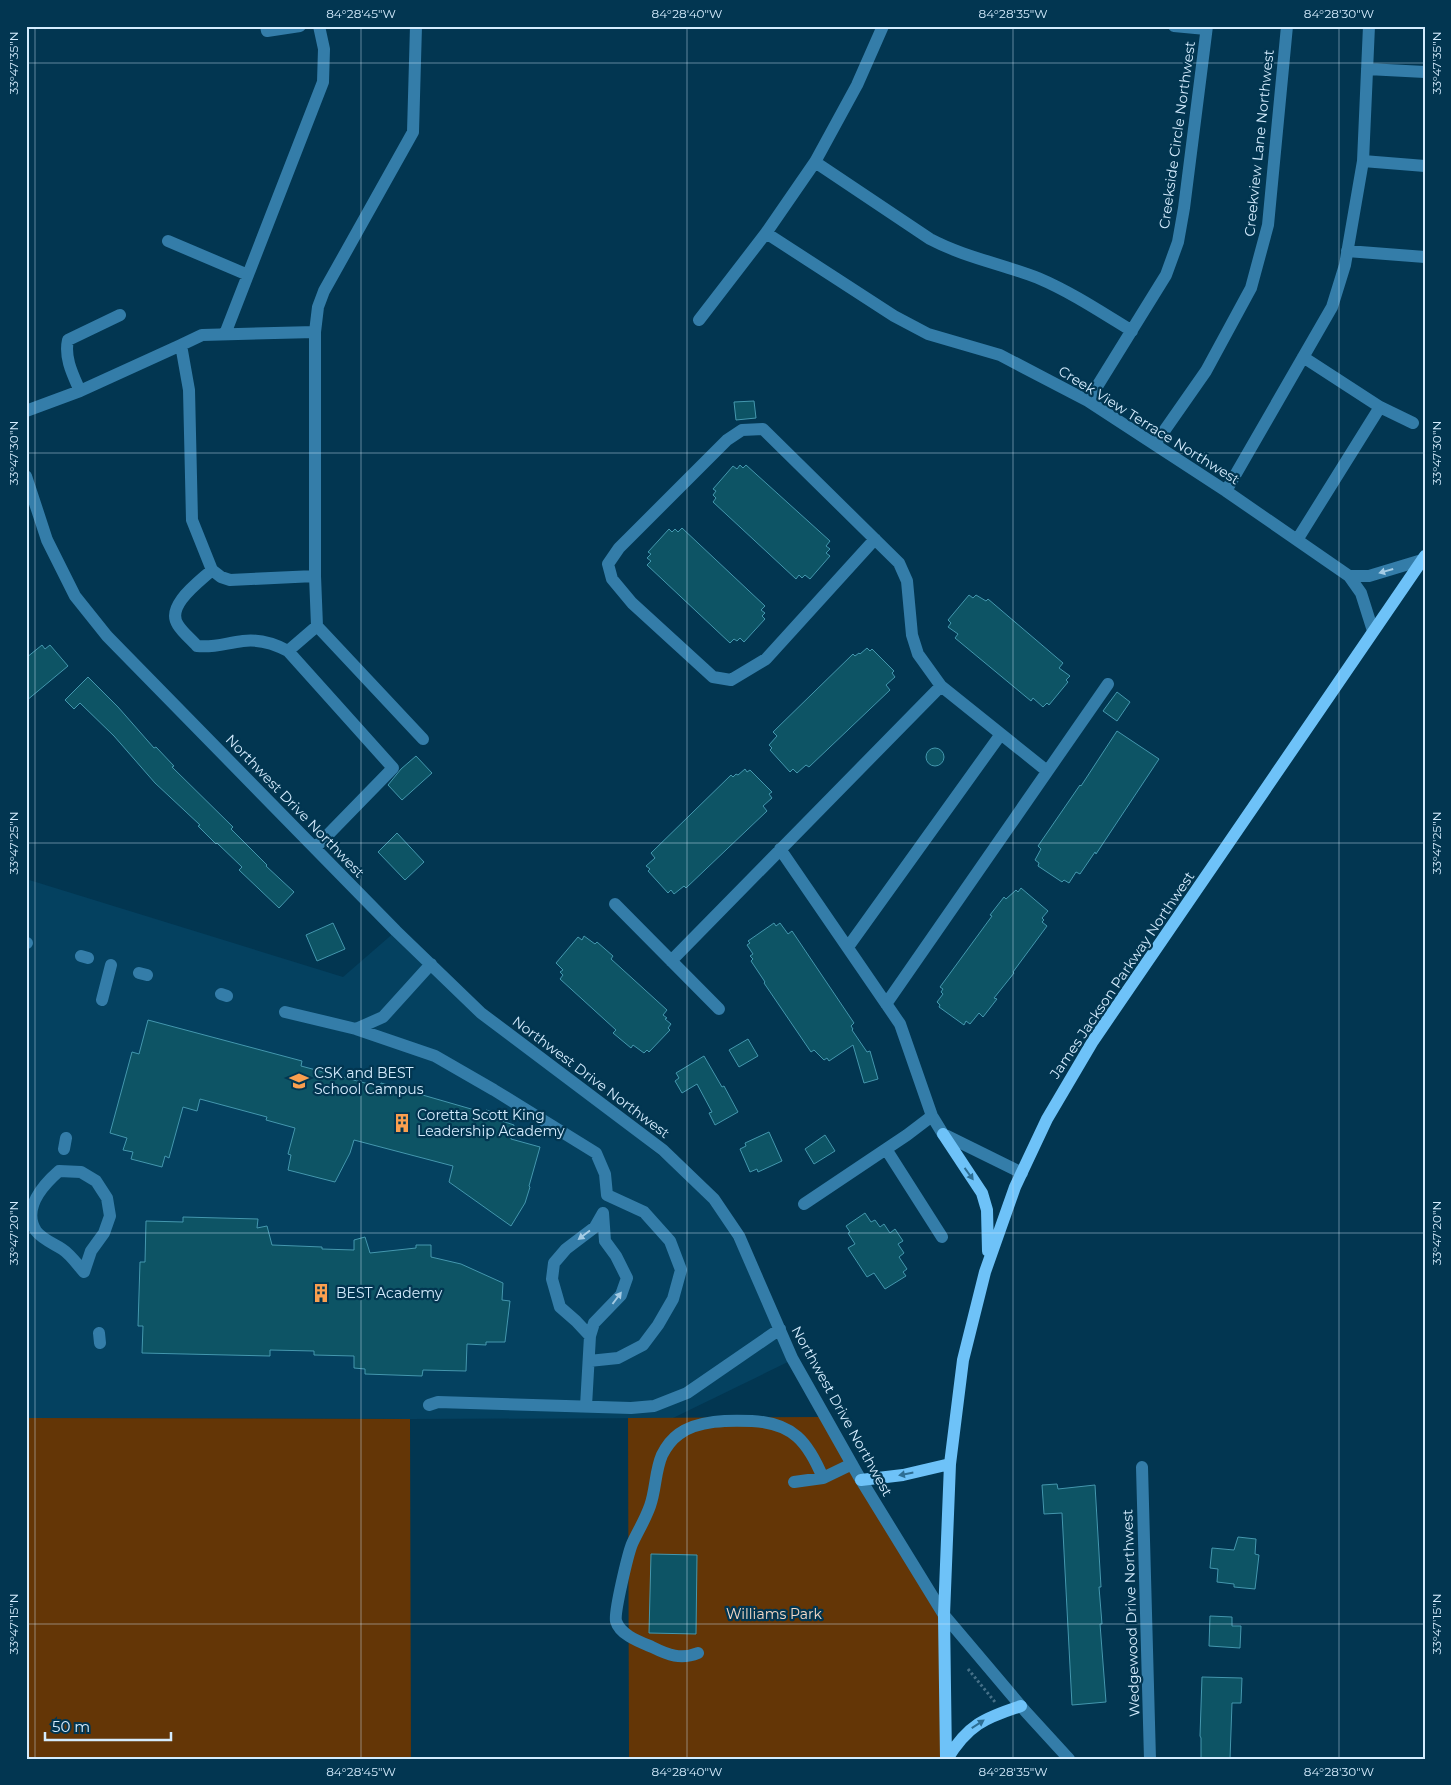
<svg xmlns="http://www.w3.org/2000/svg" width="1451" height="1785" font-family="Montserrat,sans-serif">
<style>
.built{fill:#044160}
.green{fill:#643606}
.building{fill:#0d5465;stroke:#4497ae}
.lines{fill:none;stroke-linecap:round;stroke-linejoin:round}
.path{stroke:#457088;stroke-width:3;stroke-dasharray:2.5 2.5;stroke-linecap:butt}
.minor{stroke:#347da9;stroke-width:12}
.major{stroke:#6ec2f8;stroke-width:12}
.oneway{fill:#a4cbe4}
.oneway2{fill:#2d6e94}
.ticks{fill:none;stroke:#d4ecfe;stroke-width:1;stroke-opacity:0.45}
.labels{text-anchor:middle;dominant-baseline:central;stroke-width:4.5;stroke-linejoin:round;paint-order:stroke}
.street-label{font-size:14px;fill:#d4ecfe;stroke:#023651}
.poi-label{font-size:14px;fill:#d4ecfe;stroke:#023651;text-anchor:start}
.park-label{font-size:14px;fill:#f4dac7;stroke:#023651}
.neatline{fill:none;stroke:#d4ecfe;stroke-width:2}
.ticks-label{font-size:12px;text-anchor:middle;fill:#d4ecfe}
</style>
<rect width="100%" height="100%" fill="#023651"/>
<!-- built -->
<path class="built" d="M26,879L343,977L396,931L481,1013L714,1199L792,1360L673,1418L410,1419L26,1418Z"/>
<!-- green -->
<path class="green" d="M823,1417L942,1612L945,1759H629L628,1418Z
M26,1418L410,1419L411,1759H26Z"/>
<!-- building -->
<path class="building" d="M754,401L756,418L736,420L734,402Z
M740,465L743,468L746,465L830,541L826,546L830,549L826,553L830,556L810,579L805,575L802,578L799,575L796,579L713,502L716,498L713,495L716,491L713,489L733,466L737,469Z
M682,528L765,606L761,610L765,613L762,616L765,619L744,642L740,638L737,641L734,639L730,643L647,565L651,561L647,558L651,554L648,552L669,529L672,532L675,529L678,532Z
M969,595L973,598L976,595L986,601L988,599L1063,663L1059,668L1070,676L1066,680L1068,682L1049,705L1047,703L1043,707L1033,698L1031,701L955,638L958,634L948,627L951,623L948,620Z
M42,645L45,649L50,645L68,666L26,701V658Z
M867,648L870,651L872,649L894,671L892,673L895,677L886,685L890,690L809,767L806,765L797,773L793,769L790,772L770,750L772,748L769,745L777,736L773,732L853,654L855,656L859,653L860,654Z
M88,677L118,707L154,748L156,747L174,766L172,767L233,827L231,829L267,865L266,866L294,892L279,908L239,870L242,867L217,843L216,844L198,826L200,825L155,783L114,736L80,703L74,709L65,700Z
M1117,692L1130,702L1117,721L1103,711Z
M1117,731L1159,759L1096,854L1095,852L1080,874L1076,872L1069,883L1064,880L1062,882L1038,866L1039,863L1035,860L1041,849L1038,846L1080,785L1081,786Z
M926 757a9 9 0 1 1 18 0a9 9 0 1 1-18 0Z
M416,756L432,773L402,800L388,785L401,769Z
M745,769L747,772L750,770L772,792L769,794L772,798L763,806L767,811L686,888L684,886L674,894L671,890L668,893L648,871L650,869L646,866L655,858L651,853L731,775L733,777L736,774L738,775Z
M397,833L424,862L405,880L378,852Z
M1021,888L1048,911L1042,918L1044,920L1042,922L1047,926L1013,972L1014,973L994,998L997,999L983,1017L979,1013L970,1024L966,1021L964,1025L939,1007L940,1005L937,1002L943,994L941,992L943,989L940,987L992,916L990,915L1004,897L1006,899L1016,890L1018,892Z
M333,923L345,949L317,961L306,935Z
M774,923L776,926L780,923L788,934L792,931L854,1023L851,1026L853,1029L852,1030L867,1052L870,1051L878,1079L864,1083L853,1045L829,1061L827,1058L824,1060L814,1050L811,1052L764,983L765,982L751,961L753,959L750,956L753,954L747,945L750,943L748,941Z
M584,936L595,944L597,942L613,956L611,959L667,1010L663,1015L667,1018L665,1019L671,1024L668,1028L670,1030L649,1052L647,1050L644,1053L633,1045L631,1048L613,1033L616,1030L560,979L563,975L560,972L563,970L556,963L578,937L582,940Z
M148,1020L302,1061L301,1066L380,1087L381,1083L485,1113L486,1110L504,1115L502,1121L514,1125L511,1139L540,1147L529,1186L530,1187L525,1203L511,1226L449,1182L453,1166L354,1140L350,1153L335,1182L288,1170L291,1155L288,1154L295,1128L266,1120L267,1117L200,1099L197,1111L183,1107L169,1158L165,1156L162,1167L131,1159L133,1152L123,1150L127,1138L110,1133L132,1052L139,1054Z
M748,1039L758,1056L739,1067L729,1050Z
M704,1056L722,1087L724,1086L738,1112L715,1125L709,1113L712,1112L697,1084L682,1093L675,1081L679,1078L676,1073Z
M769,1132L782,1161L758,1172L757,1169L750,1172L740,1149L746,1146L745,1143Z
M825,1135L835,1151L814,1164L805,1149Z
M865,1213L871,1222L875,1220L880,1227L884,1224L890,1233L895,1229L903,1241L898,1244L904,1253L899,1257L907,1269L903,1272L906,1276L885,1289L874,1273L867,1277L848,1248L855,1244L848,1233L850,1232L846,1226Z
M183,1217L258,1219L257,1228L267,1226L272,1245L322,1247V1249L354,1250V1240L365,1237L370,1253L416,1248V1245H431V1257L461,1264L503,1283L502,1300L510,1301L505,1342H486V1345L467,1344L466,1371L423,1370L422,1376L365,1374V1369L354,1368V1356L314,1355V1351L270,1350V1356L142,1353L143,1326H138L140,1262H145L146,1221L183,1222Z
M1057,1484L1058,1489L1095,1485L1101,1587H1099L1102,1624H1100L1106,1702L1072,1705L1062,1513L1044,1514L1042,1485Z
M1238,1537L1256,1539L1255,1554L1259,1555L1255,1589L1234,1587V1584L1217,1582L1218,1569L1210,1568L1212,1548L1234,1550Z
M651,1554L697,1555L696,1634L649,1633Z
M1210,1616L1232,1617V1626H1241L1240,1648L1209,1646Z
M1202,1677L1242,1678L1241,1703H1232L1230,1759H1201V1738L1200,1736Z"/>
<g class="lines">
<!-- path -->
<path class="path" d="M968,1669L995,1702"/>
<!-- minor -->
<path class="minor" d="M266,26L267,31L300,26
M1174,26L1206,29
M1367,69L1425,72
M1363,161L1425,166
M815,162L930,239C964,257 1002,264 1038,278C1071,292 1101,312 1132,331
M766,233L815,162L857,85L883,26
M168,241L248,275
M1347,251L1425,257
M699,320L766,233L894,316L928,334L1000,355L1088,401L1226,491L1349,576L1361,593L1373,631
M315,332V576L317,626
M225,334L323,82L324,49L319,26
M181,345L202,335L315,332L318,307L324,291L413,132L416,26
M1303,357L1380,407L1413,423
M80,391C73,375 64,358 68,340L120,315
M1088,401L1166,275L1178,242L1184,208L1207,26
M26,411L80,391L181,345L189,390L192,520L212,570L221,577L230,580L315,576
M1155,444L1206,371L1251,288L1268,225L1287,26
M26,476L47,540L75,596L107,636L396,931L481,1013L663,1150L714,1199L739,1236L792,1358L858,1475L944,1615L1026,1712L1069,1759
M1226,491L1332,307L1345,265L1363,161L1369,26
M875,539L766,659L731,680L713,677L632,603L612,579L608,564L619,548L727,440L742,430L763,429L899,563L907,581L912,635L918,654L941,686L1047,771
M1297,540L1380,407
M212,570C199,582 165,606 178,625C183,633 191,639 197,646C214,648 226,643 243,641C259,639 275,644 288,651
M1349,576H1369L1422,560
M315,848L393,768L288,651L317,626L423,739
M780,849L900,1024L932,1116L943,1134L1022,1173
M615,904L719,1009
M26,943H27
M848,947L1001,734
M81,956L88,958
M671,961L941,686
M139,973L147,975
M221,994L227,996
M102,1000L111,965
M886,1004L1108,684
M285,1012L356,1029L383,1017L431,964
M356,1029L435,1056L494,1090L596,1153L605,1174L607,1195L644,1212L670,1241L681,1270L673,1299L658,1325L643,1345L618,1358L589,1361
M64,1149L66,1138
M886,1149L942,1237
M59,1171L81,1172L96,1181L107,1198L110,1216L104,1233L91,1251L84,1272C77,1264 70,1254 62,1249C54,1244 42,1239 36,1231C22,1209 43,1185 59,1171Z
M804,1204L907,1135L932,1116
M99,1333L100,1343
M590,1336L576,1321L560,1307L552,1279L554,1263L566,1249L595,1227L603,1213
M429,1405L438,1402L631,1408L654,1406L687,1393L780,1329
M586,1406L590,1336L594,1323L621,1295L627,1278L616,1256L605,1241L603,1213
M1142,1467L1150,1759
M794,1482L823,1478L852,1464
M698,1653C681,1660 668,1655 652,1647C640,1642 620,1635 616,1621C614,1612 628,1554 632,1544C638,1531 645,1520 650,1506C656,1489 655,1471 662,1455C666,1447 672,1439 679,1434C698,1420 729,1420 752,1421C793,1423 808,1442 823,1478"/>
<!-- major -->
<path class="major" d="M943,1134L982,1193L987,1210L988,1251
M861,1480L903,1475L950,1464
M946,1759L944,1615L950,1464L963,1360L985,1272L1015,1187L1047,1119L1093,1041L1425,556
M947,1759C968,1725 984,1718 1021,1706"/>
</g>
<!-- one-way arrows -->
<defs><path id="oneway-solid" d="M-6-.8H1V-3.2L6.5 0L1 3.2V.8H-6Z" transform="scale(1.25)"/></defs>
<g class="oneway">
<use href="#oneway-solid" transform="translate(1386 571) rotate(164)"/>
<use href="#oneway-solid" transform="translate(584 1235) rotate(143)"/>
<use href="#oneway-solid" transform="translate(617 1298) rotate(-53)"/>
</g>
<g class="oneway2">
<use href="#oneway-solid" transform="translate(969 1174) rotate(54)"/>
<use href="#oneway-solid" transform="translate(906 1474) rotate(169)"/>
<use href="#oneway-solid" transform="translate(978 1724) rotate(-33)"/>
</g>
<!-- ticks -->
<path class="ticks" d="M35,26V1759M361,26V1759M687,26V1759M1013,26V1759M1339,26V1759M26,63H1425M26,453H1425M26,843H1425M26,1233H1425M26,1624H1425"/>
<!-- icons -->
<defs>
<g id="school-bare" transform="scale(1.5)"><path d="M0-5L7-2L0 1L-7-2ZM-4 1L0 2.5L4 1V4Q0 6-4 4Z" fill="#fa9f4f" stroke="#023651" stroke-width="2.5" paint-order="stroke"/></g>
<g id="building-bare" transform="scale(1.5)"><path d="M-4-6H4V6H1V3H-1V6H-4ZM-2.5-4.3h1.7v1.8h-1.7ZM.8-4.3h1.7v1.8H.8ZM-2.5-1h1.7V.8h-1.7ZM.8-1h1.7V.8H.8Z" fill="#fa9f4f" stroke="#023651" stroke-width="2.5" paint-order="stroke"/></g>
</defs>
<g fill-rule="evenodd">
<use href="#school-bare" x="299" y="1081"/>
<use href="#building-bare" x="402" y="1123"/>
<use href="#building-bare" x="321" y="1293"/>
</g>
<g class="labels">
<!-- street labels -->
<g class="street-label">
<text transform="translate(1177 135) rotate(-82)">Creekside Circle Northwest</text>
<text transform="translate(1259 143) rotate(-84)">Creekview Lane Northwest</text>
<text transform="translate(1149 425) rotate(32)">Creek View Terrace Northwest</text>
<text transform="translate(295 806) rotate(46)">Northwest Drive Northwest</text>
<text transform="translate(1122 975) rotate(-56)">James Jackson Parkway Northwest</text>
<text transform="translate(591 1077) rotate(37)">Northwest Drive Northwest</text>
<text transform="translate(842 1411) rotate(61)">Northwest Drive Northwest</text>
<text transform="translate(1131 1613) rotate(-92)">Wedgewood Drive Northwest</text>
</g>
<!-- poi labels -->
<g class="poi-label">
<text x="314" y="1073">CSK and BEST<tspan x="314" dy="16">School Campus</tspan></text>
<text x="417" y="1115">Coretta Scott King<tspan x="417" dy="16">Leadership Academy</tspan></text>
<text x="336" y="1293">BEST Academy</text>
</g>
<!-- park labels -->
<g class="park-label">
<text x="774" y="1614">Williams Park</text>
</g>
</g>
<!-- border -->
<rect width="1451" height="1785" fill="none" stroke="#023651" stroke-width="55"/>
<!-- scale -->
<path d="M45 1732v8h126v-8" fill="none" stroke="#d4ecfe" stroke-width="2.5"/>
<text x="52" y="1732" font-size="15" fill="#d4ecfe" stroke="#023651" stroke-width="4" paint-order="stroke">50 m</text>
<rect x="28" y="28" width="1396" height="1730" class="neatline"/>
<g class="ticks-label">
<text x="361" y="18">84°28'45"W</text>
<text x="687" y="18">84°28'40"W</text>
<text x="1013" y="18">84°28'35"W</text>
<text x="1339" y="18">84°28'30"W</text>
<text transform="translate(14 63) rotate(-90)" y="4">33°47'35"N</text>
<text transform="translate(1437 63) rotate(-90)" y="4">33°47'35"N</text>
<text transform="translate(14 453) rotate(-90)" y="4">33°47'30"N</text>
<text transform="translate(1437 453) rotate(-90)" y="4">33°47'30"N</text>
<text transform="translate(14 843) rotate(-90)" y="4">33°47'25"N</text>
<text transform="translate(1437 843) rotate(-90)" y="4">33°47'25"N</text>
<text transform="translate(14 1233) rotate(-90)" y="4">33°47'20"N</text>
<text transform="translate(1437 1233) rotate(-90)" y="4">33°47'20"N</text>
<text transform="translate(14 1624) rotate(-90)" y="4">33°47'15"N</text>
<text transform="translate(1437 1624) rotate(-90)" y="4">33°47'15"N</text>
<text x="361" y="1776">84°28'45"W</text>
<text x="687" y="1776">84°28'40"W</text>
<text x="1013" y="1776">84°28'35"W</text>
<text x="1339" y="1776">84°28'30"W</text>
</g>
</svg>
